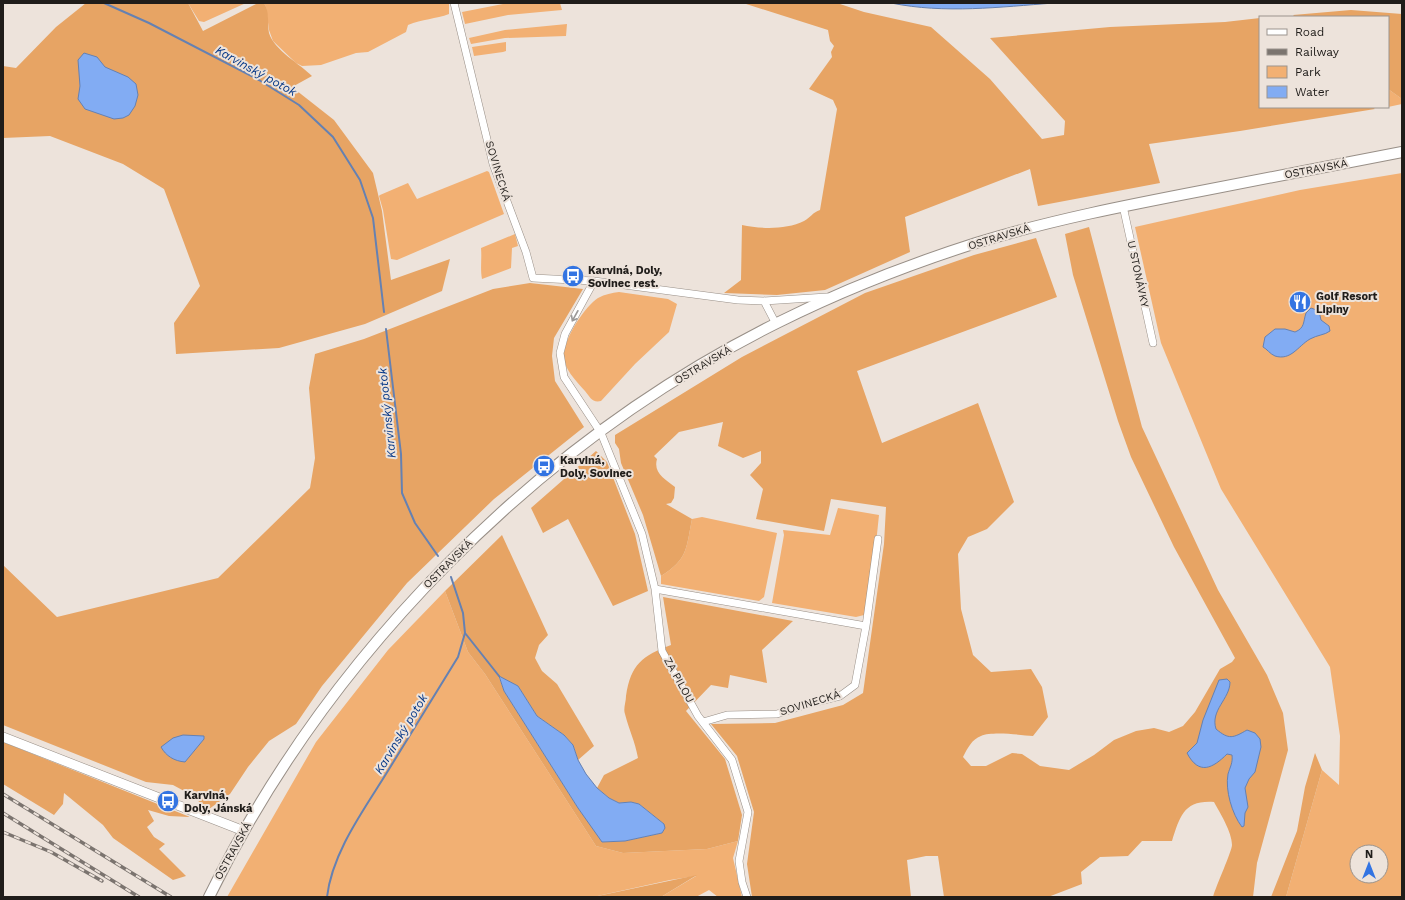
<svg xmlns="http://www.w3.org/2000/svg" width="1405" height="900" font-family="'Work Sans',sans-serif">
<style>
.green{fill:#f2b073;fill-rule:evenodd}
.forest{fill:#e7a464}
.water{fill:#82acf3;stroke:#6581b2}
.lines{fill:none;stroke-linecap:round;stroke-linejoin:round}
.stream{stroke:#6581b2;stroke-width:2}
.street-casing{stroke:#988f87;stroke-width:8}
.secondary-casing{stroke:#988f87;stroke-width:10}
.primary-casing{stroke:#988f87;stroke-width:12}
.street{stroke:#fff;stroke-width:7}
.secondary{stroke:#fff;stroke-width:9}
.primary{stroke:#fff;stroke-width:10}
.rail-casing{stroke:#7b746f;stroke-width:3.5}
.rail{stroke:#ede3db;stroke-width:2;stroke-dasharray:6;stroke-linecap:butt}
.oneway{stroke:#9b9998}
.labels{text-anchor:middle;dominant-baseline:central;stroke-width:4;stroke-linejoin:round;paint-order:stroke}
.street-label{font-size:11px;fill:#201d1a;stroke:#ede3db}
.poi-label{font-size:11px;font-weight:bold;fill:#201d1a;stroke:#ede3db;text-anchor:start}
.water-label{font-size:12px;font-style:italic;fill:#053787;stroke:#ede3db}
</style>
<rect width="100%" height="100%" fill="#ede3db"/>
<!-- green -->
<path class="green" d="M188,3H246L204,22L199,21Z
M264,3H449V14C436,19 422,19 408,25L406,32L368,52L356,53L321,65L302,66L296,63L273,41L269,30L266,7Z
M508,3H560L562,10L508,15L465,24L462,12Z
M567,24L566,36L505,38L471,44L469,38L505,30Z
M506,42V51L503,52L474,56L472,47Z
M1388,89L1402,99V104L1388,107Z
M487,171L489,172L504,214L397,260L391,259L383,210L379,196L380,195L408,183L417,199Z
M1402,173V897H1286L1322,770L1339,785L1340,736L1330,667L1221,489L1161,343L1135,227L1300,190ZM1357,852H1381V876H1357Z
M515,234L518,246L512,248L511,268L482,279C480,268 482,259 481,248Z
M619,292L668,299L677,304L669,332L635,364L601,401C592,403 590,397 585,391C578,383 568,373 565,363C558,346 584,307 598,298C605,294 612,293 619,292Z
M838,508L879,515L872,582L864,615L856,617L772,603L784,535L783,530L830,535Z
M702,517L777,533L764,597L759,601L661,584V576C688,559 686,549 692,519Z
M445,591L468,652L485,674L596,846L623,853L707,849L738,841L733,858L742,897H718L709,890L696,897H661L696,876L670,880L593,897H227L316,742L388,650Z"/>
<!-- forest -->
<path class="forest" d="M86,3H188L203,31L258,3H264C270,12 267,23 269,33C274,50 300,64 312,76L292,87L334,120L373,173L382,211L391,280L450,259L442,291L365,324L279,348L176,354L174,323L200,286L164,189L123,164L50,136L3,138V66L16,68L56,27Z
M743,3H837L864,12L931,27L990,79L1042,139L1064,135L1065,121L990,38L1110,27L1225,22L1260,18V107H1372L1375,109L1240,131L1149,144L1160,183L1038,206L1030,169L905,217L910,252L825,290L777,295L724,293L741,280L742,225C760,229 786,230 804,221C810,218 813,212 820,210L837,109L833,100L809,89L832,57L831,52L834,46L830,41L828,30Z
M1351,10L1402,14V99L1388,89V17H1295L1293,15Z
M1089,227L1142,427L1218,590L1267,675L1283,713L1288,750L1257,863L1253,897H1213C1216,886 1232,851 1232,845C1232,832 1220,813 1214,802C1184,800 1180,816 1172,841H1142L1128,856L1100,857L1081,872L1082,884L1048,897H944L938,856H926L907,860L911,897H752L747,864L754,812L737,756L711,724L775,723L843,705L863,693L884,544L886,507L831,499L824,531L756,519L763,489L750,475L761,463V451L743,458L718,446L723,422L679,432L654,456L657,459C653,473 665,479 675,487L674,498L671,503L666,504L692,519C686,549 688,559 661,576L643,515L621,463L619,449L615,443V435L742,357L865,293L974,255L1036,238L1057,297L857,371L882,443L978,403L1014,502L987,529L968,537L958,554L961,609L973,655L991,672L1031,669L1042,687L1048,717L1033,736C1021,735 992,731 981,736C972,739 967,749 963,757L971,766H986L1012,753L1022,754L1040,766L1069,770L1094,755L1114,740L1136,731L1154,728L1169,732L1183,726L1195,712L1220,669L1232,662L1235,658L1174,547L1131,457L1118,421L1073,275L1065,234Z
M530,283L583,289L554,338L552,356L555,381L584,427L494,499L407,583L322,686L296,724L269,741L248,767L230,794L209,809L186,792L173,785L146,782L3,725V565L57,617L218,578L310,488L315,458L309,388L315,354L364,339L493,289Z
M596,451L607,462L635,534L648,591L613,606L568,519L543,533L531,508Z
M502,535L548,635L539,645L535,658L542,671L557,684L594,746L578,760L573,745L564,735L537,716L518,686L499,677L504,691L578,808L603,842L625,841L662,833L664,824L639,804L631,802L619,803L609,798L597,788L604,775L638,758C635,741 629,730 625,714C623,709 626,702 626,696C631,664 642,656 671,645L663,597L793,621L762,650L767,683L730,675L728,688L711,685L686,711L725,759L742,815L738,841L707,849L623,853L596,846L485,674L468,652L445,591Z
M3,742L190,817L169,816L148,810L154,821L147,827L154,837L165,844L159,849L186,876L173,880L113,838L103,825L64,793L63,804L54,815L3,784Z
M1315,753L1322,770L1286,897H1271L1297,831L1305,787Z
M697,875L661,897H593Z"/>
<!-- water -->
<path class="water" d="M891,3H1054C1000,7 945,14 891,3Z
M84,53L97,57L105,67L128,77L136,84L138,95L135,106L129,115L123,118L114,119L85,109L78,99L80,86L78,60Z
M1311,308L1319,311L1321,320L1329,326L1330,331C1325,335 1317,335 1310,339C1298,346 1291,361 1275,356C1270,354 1267,349 1263,347L1265,337L1275,329H1285L1295,332C1305,328 1303,322 1306,313Z
M499,676L518,686L537,716L564,735L573,745L578,760L586,774L597,788L609,798L619,803L631,802L639,804L664,824L665,828L662,833L625,841L602,842L578,808L504,691Z
M1227,679L1230,682C1230,699 1210,710 1216,729C1229,740 1233,738 1247,730L1255,733L1260,739L1261,747L1255,772L1249,779L1245,788L1248,807L1245,813L1244,826L1242,827C1232,814 1225,790 1228,774C1230,767 1233,763 1232,755L1227,754C1213,768 1199,776 1187,753L1197,743L1203,720L1219,680Z
M183,735L204,736V739L185,762C174,761 166,756 161,747L173,738Z"/>
<g class="lines">
<!-- stream -->
<path class="stream" d="M104,3L149,23L259,80L299,105L333,137L360,180L373,218L384,312
M386,329L401,454L402,493L415,523L438,556
M465,633L499,676
M327,897C332,853 363,811 386,774C410,735 434,696 458,657L465,633L463,613L451,577"/>
<!-- street casing -->
<g class="street-casing">
<path id="street" d="M454,3L493,164L526,252L533,278L594,281L738,300L764,301L827,297
M1123,206L1153,343
M594,281L565,334L560,353L564,377L601,433L642,534L655,589L662,651L698,716L732,760L748,812L739,861L742,882L747,897
M764,301L776,324
M655,589L866,626
M703,722L727,715L777,714L808,704L840,696L855,685L866,626L878,539"/>
</g>
<!-- secondary casing -->
<g class="secondary-casing">
<path id="secondary" d="M3,737L244,831"/>
</g>
<!-- primary casing -->
<g class="primary-casing">
<path id="primary" d="M209,897C327,656 536,443 777,323C841,291 907,265 976,243C1051,220 1128,205 1206,190C1271,177 1337,165 1402,152"/>
</g>
<!-- street -->
<use href="#street" class="street"/>
<!-- secondary -->
<use href="#secondary" class="secondary"/>
<!-- primary -->
<use href="#primary" class="primary"/>
<!-- rail casing -->
<g class="rail-casing">
<path id="rail" d="M3,794L171,897
M3,813L139,897
M3,832L51,852L102,881"/>
</g>
<!-- rail -->
<use href="#rail" class="rail"/>
</g>
<!-- one-way arrows -->
<defs><path id="oneway-shaft" d="M-6 0H5M1.5-3L5.5 0L1.5 3" fill="none" stroke-width="1.6" stroke-linecap="round" stroke-linejoin="round"/></defs>
<use class="oneway" href="#oneway-shaft" transform="translate(575 316) rotate(119)"/>
<!-- icons -->
<defs>
<g id="bus-disc" transform="scale(1.15)"><circle r="9.5" fill="#3374e2" stroke="#ede3db"/><path d="M-5-6H5V4H4V6H2V4H-2V6H-4V4H-5ZM-3.5-4V0h7V-4ZM-3.5 1.2v1.5H-2V1.2ZM2 1.2v1.5H3.5V1.2Z" fill="#fff"/></g>
<g id="restaurant-disc" transform="scale(1.15)"><circle r="9.5" fill="#3374e2" stroke="#ede3db"/><path d="M-5-6h1v4h1v-4h1v4h1v-4h1v5L-1.5 .5V6h-2V.5L-5-1ZM5-6V6H3V1.5H1.5Q1.5-4 5-6Z" fill="#fff"/></g>
</defs>
<g fill-rule="evenodd">
<use href="#bus-disc" x="573" y="276"/>
<use href="#restaurant-disc" x="1300" y="302"/>
<use href="#bus-disc" x="544" y="466"/>
<use href="#bus-disc" x="168" y="801"/>
</g>
<g class="labels">
<!-- street labels -->
<g class="street-label">
<text transform="translate(1316 169) rotate(-11)">OSTRAVSKÁ</text>
<text transform="translate(498 171) rotate(73)">SOVINECKÁ</text>
<text transform="translate(999 237) rotate(-17)">OSTRAVSKÁ</text>
<text transform="translate(1138 274) rotate(78)">U STONÁVKY</text>
<text transform="translate(703 365) rotate(-31)">OSTRAVSKÁ</text>
<text transform="translate(448 564) rotate(-45)">OSTRAVSKÁ</text>
<text transform="translate(679 680) rotate(61)">ZA PILOU</text>
<text transform="translate(810 703) rotate(-17)">SOVINECKÁ</text>
<text transform="translate(233 851) rotate(-61)">OSTRAVSKÁ</text>
</g>
<!-- poi labels -->
<g class="poi-label">
<text x="588" y="270">Karviná, Doly,<tspan x="588" dy="13">Sovinec rest.</tspan></text>
<text x="1316" y="296">Golf Resort<tspan x="1316" dy="13">Lipiny</tspan></text>
<text x="560" y="460">Karviná,<tspan x="560" dy="13">Doly, Sovinec</tspan></text>
<text x="184" y="795">Karviná,<tspan x="184" dy="13">Doly, Jánská</tspan></text>
</g>
<!-- water labels -->
<g class="water-label">
<text transform="translate(256 71) rotate(29)">Karvinský potok</text>
<text transform="translate(387 413) rotate(-96)">Karvinský potok</text>
<text transform="translate(401 734) rotate(-59)">Karvinský potok</text>
</g>
</g>
<!-- border -->
<rect width="1405" height="900" fill="none" stroke="#201d1a" stroke-width="8"/>
<!-- legend -->
<rect x="1259" y="16" width="130" height="92" fill="#ede3db" stroke="#9b948e"/>
<rect x="1267" y="29" width="20" height="6" fill="#ffffff" stroke="#9b948e"/>
<text x="1295" y="36" font-size="12" fill="#201d1a">Road</text>
<rect x="1267" y="49" width="20" height="6" fill="#7b746f" stroke="#9b948e"/>
<text x="1295" y="56" font-size="12" fill="#201d1a">Railway</text>
<rect x="1267" y="66" width="20" height="12" fill="#f2b073" stroke="#9b948e"/>
<text x="1295" y="76" font-size="12" fill="#201d1a">Park</text>
<rect x="1267" y="86" width="20" height="12" fill="#82acf3" stroke="#9b948e"/>
<text x="1295" y="96" font-size="12" fill="#201d1a">Water</text>
<!-- north arrow -->
<g transform="translate(1369 864)"><circle r="19" fill="#ede3db" stroke="#9b948e"/>
<path d="M0-3L7 15L0 10L-7 15Z" fill="#3374e2"/>
<text y="-6" font-size="11" font-weight="bold" text-anchor="middle" fill="#201d1a">N</text>
</g>
</svg>
